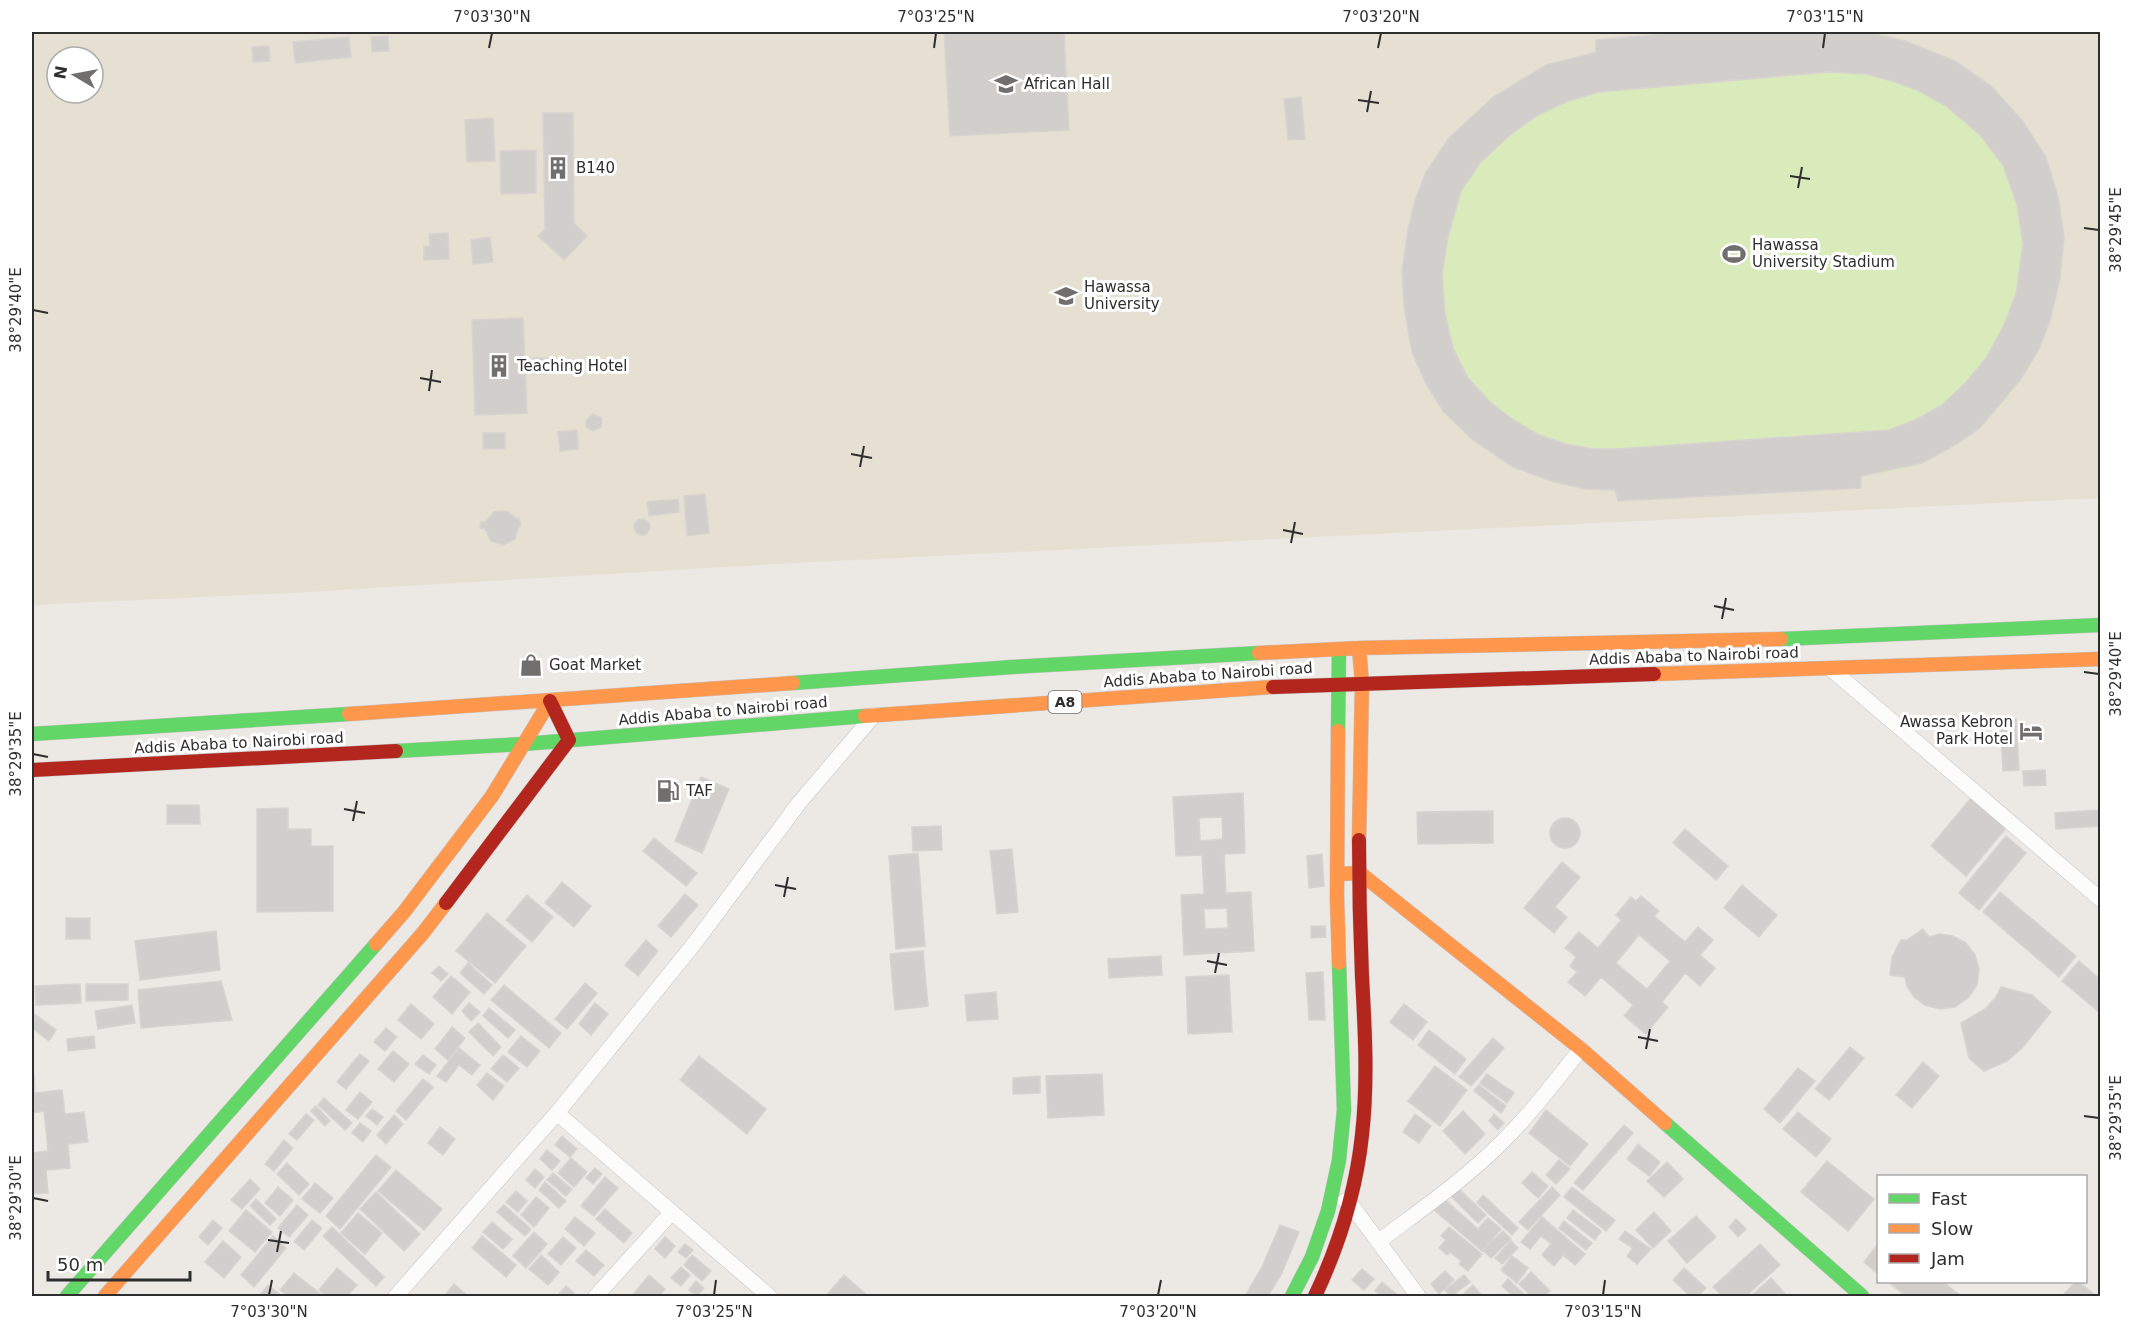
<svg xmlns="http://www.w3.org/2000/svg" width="2132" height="1328" font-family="'DejaVu Sans',sans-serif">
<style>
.education{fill:#e6e0d3;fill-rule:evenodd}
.pitch{fill:#d9eabb}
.building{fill:#d1cecb;stroke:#d7d4d0;stroke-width:1.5;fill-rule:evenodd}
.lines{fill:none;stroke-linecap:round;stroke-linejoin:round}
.street-casing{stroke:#c5c4c5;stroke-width:16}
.fast-casing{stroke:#c5c4c5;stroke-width:15}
.slow-casing{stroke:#c5c4c5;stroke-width:15}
.jam-casing{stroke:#c5c4c5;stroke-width:15}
.street{stroke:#fcfcfb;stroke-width:15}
.fast{stroke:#63d668;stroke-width:14}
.slow{stroke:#ff974d;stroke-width:14}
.jam{stroke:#b3261e;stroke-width:14}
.ticks{fill:none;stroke:#2e2e2e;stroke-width:2}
.labels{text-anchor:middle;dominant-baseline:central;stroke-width:6;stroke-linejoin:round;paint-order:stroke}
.shield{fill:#fff;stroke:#6d6d6d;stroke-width:1.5}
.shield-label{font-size:14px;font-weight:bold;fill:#2e2e2e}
.poi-label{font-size:15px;fill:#2e2e2e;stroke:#fff;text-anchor:start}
.street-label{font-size:15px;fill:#2e2e2e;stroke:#fff}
.neatline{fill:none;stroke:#2e2e2e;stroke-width:2}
.ticks-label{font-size:15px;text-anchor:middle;fill:#2e2e2e}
</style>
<rect width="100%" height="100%" fill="#ece8e4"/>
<!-- education -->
<path class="education" d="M32,32H2100V498L776,564L290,593L32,605ZM57,57H93V93H57Z"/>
<!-- pitch -->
<path class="pitch" d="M1684,32H1852C1908,38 1966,58 2005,101C2011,107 2019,114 2023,122C2031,139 2036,159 2043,177C2048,192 2062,223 2064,237C2066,254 2059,283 2055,300C2039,370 1990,434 1923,463C1904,471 1881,473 1861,476V488L1618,501L1615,490L1585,489L1551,481L1513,467L1473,440L1443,411L1412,352L1404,306L1402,271L1408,230L1415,200L1426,172L1448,139L1493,97L1515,83L1546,65L1596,52V40Z"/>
<!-- building -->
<path class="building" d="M944,32H1064L1069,130L950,136Z
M1684,32H1852L1876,34L1905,41L1955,61L1991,86L2022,120L2046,157L2058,196L2064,237L2060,279L2050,321L2038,351L2021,379L1979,429L1950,448L1922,463L1861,476V488L1618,501L1615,490L1585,489L1551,481L1513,467L1473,440L1443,411L1426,384L1412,352L1404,306L1402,271L1408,230L1415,200L1426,172L1448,139L1493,97L1546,65L1596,52V40ZM1827,72L1866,74L1892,81L1917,90L1946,106L1979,134L2003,165L2017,205L2023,244L2016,294L2003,327L1986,358L1965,383L1942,405L1915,420L1889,430L1617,449H1594L1566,444L1539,435L1512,419L1490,402L1468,378L1453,348L1445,314L1442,275L1448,237L1461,191L1480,163L1509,136L1538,115L1568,101L1599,92Z
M388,36L389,51L372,52L371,37Z
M349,37L351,57L295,63L293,42Z
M269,46L270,61L253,62L252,47Z
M1301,97L1305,139L1288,140L1284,99Z
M543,113H573L574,223L587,236L564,260L538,236L545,229Z
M493,118L495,161L467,162L465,120Z
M536,150V193L501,194L500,151Z
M448,233L449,259L424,260V246H430L429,234Z
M490,237L493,262L473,264L471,240Z
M523,318L527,413L475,415L472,320Z
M533,358H550V374H533Z
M593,414L602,418L601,427L593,431L586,427V420Z
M577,430L578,449L560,451L558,432Z
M483,433H505V449H483Z
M705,494L709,533L687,536L684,496Z
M678,499L679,512L649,516L647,502Z
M500,511H507L517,519L519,518L521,525L519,526L515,539L503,545L491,541L485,529L480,528L481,522H485L494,512Z
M634 527a8 8 0 1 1 16 0a8 8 0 1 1-16 0Z
M2016,719L2019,770L2003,771L2000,720Z
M2045,770L2046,785L2024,786L2023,771Z
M701,777L729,789L702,853L675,841Z
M1243,793L1245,853L1224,854L1226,893L1251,892L1254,951L1184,955L1181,895L1204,894L1202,855L1176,856L1173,797ZM1222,817L1223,839L1200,841L1199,818ZM1227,908L1228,928L1205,929L1204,909Z
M1971,798L2006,828L1966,876L1931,846Z
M167,805H199L200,824H167Z
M288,808V829H311V846H333V911L257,912V809Z
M2100,810V826L2056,829L2055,813Z
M1493,811V843L1418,844L1417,812Z
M1550 833a15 15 0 1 1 30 0a15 15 0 1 1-30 0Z
M941,826L942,850L913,851L912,827Z
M1685,829L1728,866L1716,880L1673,843Z
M2006,836L2026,853L1979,910L1959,893Z
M654,838L697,873L686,886L643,851Z
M1012,849L1018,912L997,914L990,851Z
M918,853L925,946L896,949L889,856Z
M1322,854L1324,886L1309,888L1307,856Z
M1562,862L1580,877L1555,907L1567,917L1554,933L1524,908Z
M562,882L591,906L574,927L545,903Z
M1742,885L1777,915L1759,937L1724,908Z
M2000,892L2076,956L2059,977L1983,912Z
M685,894L698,905L671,937L658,926Z
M527,895L553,917L532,942L506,920Z
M1641,896L1659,911L1654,916L1685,942L1698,927L1713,940L1700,955L1715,968L1700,986L1685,973L1662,1002L1668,1007L1646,1034L1624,1016L1633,1005L1601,977L1585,996L1568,982L1577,972L1570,966L1576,957L1565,948L1579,932L1598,948L1621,920L1616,915L1631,897L1636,901ZM1639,935L1670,961L1647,989L1616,963Z
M487,913L526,946L495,983L456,951Z
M66,918H90V939H66Z
M1311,926H1325L1326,937L1311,938Z
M1923,929L1929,937L1939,934L1953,936L1966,943L1975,955L1979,969L1977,985L1968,998L1955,1007L1940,1009L1925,1005L1914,997L1907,986L1905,977L1890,975L1892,957L1901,940H1907Z
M216,931L220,970L140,980L135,941Z
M646,940L658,951L638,976L625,965Z
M923,951L928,1006L895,1010L890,954Z
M1161,956L1162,975L1109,978L1108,959Z
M2079,961L2100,979V1013L2062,981Z
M468,963L492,985L484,994L460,973Z
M439,966L448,974L441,981L432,973Z
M1323,972L1325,1020H1309L1306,973Z
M1229,975L1232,1032L1188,1034L1186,977Z
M451,976L470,992L452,1014L433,997Z
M221,981L232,1020L141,1028L138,990Z
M585,983L597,993L567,1029L555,1019Z
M80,984L81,1003L36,1005L35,986Z
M86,984H128V1000L86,1001Z
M504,985L561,1033L549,1048L491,1000Z
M2001,987L2032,995L2051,1012L2022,1048L2007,1061L1984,1071L1969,1058L1961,1023L1985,1009L1996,997Z
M996,992L998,1019L967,1021L965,995Z
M469,1003L480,1012L471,1021L462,1011Z
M595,1003L608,1014L591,1035L579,1024Z
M411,1004L434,1024L421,1039L398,1020Z
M1404,1004L1427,1022L1413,1040L1390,1022Z
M132,1005L135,1023L98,1029L95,1011Z
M489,1008L515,1030L508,1038L483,1016Z
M32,1012L56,1030L49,1041L32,1028Z
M478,1023L501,1047L493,1056L469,1032Z
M452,1027L465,1038L448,1060L435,1049Z
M386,1028L397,1037L385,1051L374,1042Z
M1429,1030L1466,1059L1455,1074L1418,1045Z
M94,1036L95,1048L68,1051L67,1039Z
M521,1036L540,1051L527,1067L508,1052Z
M1493,1038L1504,1048L1471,1086L1459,1077Z
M1850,1047L1864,1058L1829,1100L1815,1089Z
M459,1048L480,1065L472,1075L459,1065L446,1082L437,1076Z
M393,1051L409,1064L394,1082L378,1069Z
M360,1054L369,1061L346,1089L337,1082Z
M423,1055L436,1065L429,1074L415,1064Z
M503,1055L519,1068L507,1082L491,1069Z
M699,1056L766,1109L747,1134L680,1080Z
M1923,1062L1939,1076L1912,1108L1896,1095Z
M1435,1066L1467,1090L1440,1126L1408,1101Z
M1798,1068L1815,1081L1780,1123L1764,1109Z
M487,1073L504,1086L493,1100L477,1085Z
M32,1074H34L35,1093L62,1090L65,1114L84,1112L88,1142L68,1144L70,1168L46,1170L48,1193L32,1194V1153L48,1151L44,1111L32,1113Z
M1102,1074L1104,1115L1048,1118L1046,1076Z
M1487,1074L1514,1093L1507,1103L1480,1083Z
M1040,1076V1093L1013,1094V1078Z
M423,1079L433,1087L406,1120L396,1111Z
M1479,1085L1506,1106L1501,1113L1474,1091Z
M360,1092L372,1102L358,1119L346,1110Z
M324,1098L352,1123L345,1130L318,1105Z
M316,1106L330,1121L325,1126L311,1111Z
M372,1109L383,1117L377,1125L366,1116Z
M1546,1110L1588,1144L1570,1166L1529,1133Z
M1463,1111L1485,1134L1465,1154L1443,1131Z
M1798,1112L1831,1139L1816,1157L1783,1129Z
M306,1114L314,1120L297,1140L289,1134Z
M1415,1114L1431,1126L1419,1143L1403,1132Z
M1494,1114L1504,1123L1498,1130L1489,1121Z
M394,1115L403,1124L386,1144L377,1135Z
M360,1123L371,1131L363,1142L352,1133Z
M1624,1125L1633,1133L1583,1190L1574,1183Z
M440,1127L455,1139L443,1155L428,1143Z
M562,1136L577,1149L570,1157L555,1145Z
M284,1140L293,1148L274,1171L265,1164Z
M1638,1144L1660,1162L1649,1176L1627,1159Z
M547,1150L560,1161L552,1170L540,1159Z
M376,1155L391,1167L340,1229L326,1216Z
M571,1158L587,1172L574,1187L558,1173Z
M1559,1160L1570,1169L1556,1184L1546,1175Z
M1827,1161L1874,1199L1848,1231L1801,1192Z
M1667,1162L1683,1179L1664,1197L1647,1181Z
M287,1163L309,1184L299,1195L277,1174Z
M595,1168L602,1174L593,1184L586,1178Z
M535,1169L544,1177L535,1188L526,1180Z
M396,1170L442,1209L424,1230L378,1191Z
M1532,1172L1548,1186L1538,1198L1522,1183Z
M553,1173L572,1189L566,1196L547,1180Z
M605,1177L618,1188L594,1216L581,1206Z
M250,1179L260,1189L242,1209L231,1200Z
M545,1182L566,1201L559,1208L539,1190Z
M315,1183L333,1198L320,1213L302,1199Z
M1455,1185L1486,1215L1478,1223L1448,1193Z
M278,1187L293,1200L280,1216L265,1203Z
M1552,1187L1560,1195L1528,1230L1519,1222Z
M1572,1187L1615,1220L1606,1231L1564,1197Z
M516,1191L527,1201L518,1212L506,1202Z
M376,1192L420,1234L404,1251L360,1209Z
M1483,1195L1518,1228L1512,1235L1477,1203Z
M536,1197L549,1208L534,1227L521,1215Z
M1443,1198L1478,1229L1488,1218L1501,1229L1482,1251L1433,1209Z
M256,1199L276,1219L270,1225L250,1206Z
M297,1205L308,1215L289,1237L278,1228Z
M504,1205L531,1229L525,1236L497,1212Z
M605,1209L632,1233L624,1243L596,1219Z
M246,1210L272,1232L255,1252L229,1231Z
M1573,1210L1601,1231L1595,1240L1567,1218Z
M1654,1212L1671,1231L1653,1248L1636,1230Z
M358,1213L382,1233L365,1254L341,1233Z
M1696,1216L1716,1237L1687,1263L1668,1241Z
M575,1217L595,1233L584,1246L565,1229Z
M1542,1217L1585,1254L1575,1265L1563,1255L1554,1266L1542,1255L1551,1244L1541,1236L1530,1249L1521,1242Z
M1736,1219L1746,1229L1738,1237L1729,1227Z
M213,1220L222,1228L208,1245L199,1237Z
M312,1220L322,1228L304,1250L294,1242Z
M1564,1221L1592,1243L1586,1250L1559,1228Z
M492,1222L512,1239L503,1249L483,1232Z
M1280,1225L1299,1232L1281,1275L1268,1296H1245L1262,1267Z
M332,1227L384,1277L376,1286L323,1236Z
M1449,1227L1482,1254L1468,1271L1459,1264L1461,1261L1450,1252L1447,1255L1439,1248L1446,1240L1441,1236Z
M1503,1231L1511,1239L1491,1258L1483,1250Z
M1625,1231L1651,1249L1637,1264L1627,1256L1633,1248L1619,1239Z
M534,1232L547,1244L526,1268L513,1256Z
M273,1236L286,1248L254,1287L241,1275Z
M482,1236L516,1265L506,1277L472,1248Z
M563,1237L576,1248L561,1265L548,1254Z
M665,1237L675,1246L665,1258L655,1249Z
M223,1241L241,1257L224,1278L205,1262Z
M1511,1241L1518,1248L1502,1264L1495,1258Z
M685,1244L693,1250L686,1258L678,1252Z
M1760,1244L1780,1265L1746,1296H1722L1713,1287Z
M1878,1244V1274L1864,1262Z
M586,1250L604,1265L594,1276L576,1261Z
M541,1255L559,1272L548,1285L529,1269Z
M692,1255L711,1271L702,1281L684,1265Z
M1512,1256L1528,1268L1517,1283L1501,1270Z
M681,1267L690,1275L681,1286L671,1278Z
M337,1268L357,1285L347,1296H327L319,1290Z
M1684,1268L1706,1288L1698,1296H1690L1673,1280Z
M1362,1269L1374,1279L1364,1290L1352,1280Z
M1445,1271L1454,1280L1439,1294L1431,1284Z
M1531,1272L1550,1291L1544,1296H1531L1519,1284Z
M294,1273L323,1296H288L280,1290Z
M649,1275L665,1289L659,1296H632Z
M844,1275L868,1296H826Z
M1464,1275L1470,1282L1452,1296H1450L1445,1290Z
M1771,1278L1787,1296H1751Z
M1508,1279L1525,1295L1523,1296H1513L1502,1286Z
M696,1281L704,1288L697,1296L689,1290Z
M1382,1282L1399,1296H1381L1375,1291Z
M1888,1282H1943L1961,1296H1906Z
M2075,1282H2079L2095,1295L2094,1296H2062Z
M454,1284L468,1296H447L445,1295Z
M268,1285L282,1296H264L261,1294Z
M1473,1285L1482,1296H1467L1464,1293Z
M566,1286L574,1293L571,1296H559L558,1295Z"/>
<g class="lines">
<!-- street casing -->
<g class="street-casing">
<path id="street" d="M1831,669L2100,899
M557,1113L769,1296
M1345,1201L1350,1203L1418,1296
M1378,1242C1419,1211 1464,1180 1500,1144C1530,1115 1555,1081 1581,1049
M396,1296L557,1113L694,944L799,803L874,715
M596,1296L671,1213"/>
</g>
<!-- fast casing -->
<g class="fast-casing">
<path id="fast" d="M1781,639L2100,625
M793,683L1012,667L1259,653
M1338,731L1339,650
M32,734L349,714
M396,751L524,744L865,716
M1665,1123L1862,1296
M67,1296L376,944
M1292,1296L1312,1257L1328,1211L1339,1160L1344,1110L1339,963"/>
</g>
<!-- slow casing -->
<g class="slow-casing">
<path id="slow" d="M1359,648L1362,683L1359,840
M1259,653L1359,648L1781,639
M1654,674L2100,659
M349,714L793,683
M865,716L1273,687
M1338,731L1337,898L1339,963
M1337,874L1360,873L1581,1049L1665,1123
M376,944L404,912L492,796L550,701
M105,1296L423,933L446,903"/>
</g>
<!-- jam casing -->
<g class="jam-casing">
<path id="jam" d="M1273,687L1654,674
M32,770L396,751
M446,903L569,740L550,701
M1315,1296C1339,1245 1356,1192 1362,1135C1368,1083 1365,1030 1362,977C1360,931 1359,886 1359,840"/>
</g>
<!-- street -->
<use href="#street" class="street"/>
<!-- fast -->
<use href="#fast" class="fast"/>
<!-- slow -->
<use href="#slow" class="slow"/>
<!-- jam -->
<use href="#jam" class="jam"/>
</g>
<!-- ticks -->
<path class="ticks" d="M489,48L492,33M934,48L936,33M1378,48L1381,33M1823,48L1825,33M1358,100L1379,103M1367,112L1371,91M1790,176L1810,179M1798,188L1802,167M2084,228L2099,230M33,310L48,313M420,378L441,382M429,391L432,370M851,454L872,458M860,467L864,446M1283,530L1303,534M1291,543L1295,522M1714,606L1734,610M1722,619L1726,598M2084,672L2099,674M33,754L48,757M344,809L365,813M353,821L357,801M775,885L796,889M784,897L788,877M1207,961L1227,965M1215,973L1219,953M1638,1037L1658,1041M1646,1049L1650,1029M2084,1116L2099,1118M33,1198L48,1201M268,1240L289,1243M277,1252L281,1231M269,1295L272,1280M714,1295L716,1280M1158,1295L1161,1280M1603,1295L1605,1280"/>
<!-- icons -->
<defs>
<g id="university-bare" transform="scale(1.8)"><path d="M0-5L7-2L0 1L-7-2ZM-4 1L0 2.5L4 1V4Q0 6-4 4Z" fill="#706f6e" stroke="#fff" stroke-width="2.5" paint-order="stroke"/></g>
<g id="building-bare" transform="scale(1.8)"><path d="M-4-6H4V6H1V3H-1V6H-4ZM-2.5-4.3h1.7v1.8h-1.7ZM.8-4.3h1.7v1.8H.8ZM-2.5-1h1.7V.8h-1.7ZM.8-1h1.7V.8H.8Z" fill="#706f6e" stroke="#fff" stroke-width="2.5" paint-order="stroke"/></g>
<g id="stadium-bare" transform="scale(1.8)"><path d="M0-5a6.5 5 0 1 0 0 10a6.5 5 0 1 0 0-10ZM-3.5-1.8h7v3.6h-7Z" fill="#706f6e" stroke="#fff" stroke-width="2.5" paint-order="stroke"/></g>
<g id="shop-bare" transform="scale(1.8)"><path d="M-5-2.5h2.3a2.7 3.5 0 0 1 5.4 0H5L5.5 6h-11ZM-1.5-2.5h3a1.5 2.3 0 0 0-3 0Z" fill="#706f6e" stroke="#fff" stroke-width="2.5" paint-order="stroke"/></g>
<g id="hotel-bare" transform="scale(1.8)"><path d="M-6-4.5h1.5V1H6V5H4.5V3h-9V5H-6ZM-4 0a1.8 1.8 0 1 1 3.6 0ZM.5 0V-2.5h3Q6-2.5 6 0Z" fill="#706f6e" stroke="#fff" stroke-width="2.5" paint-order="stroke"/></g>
<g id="fuel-bare" transform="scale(1.8)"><path d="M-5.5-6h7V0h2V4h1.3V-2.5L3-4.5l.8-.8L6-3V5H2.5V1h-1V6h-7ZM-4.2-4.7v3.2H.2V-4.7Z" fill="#706f6e" stroke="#fff" stroke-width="2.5" paint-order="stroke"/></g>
</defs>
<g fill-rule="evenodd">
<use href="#university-bare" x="1006" y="84"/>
<use href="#building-bare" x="558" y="168"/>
<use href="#stadium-bare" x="1734" y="254"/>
<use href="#university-bare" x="1066" y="296"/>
<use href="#building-bare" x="499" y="366"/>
<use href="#shop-bare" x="531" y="665"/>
<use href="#hotel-bare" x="2031" y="731"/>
<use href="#fuel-bare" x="668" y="791"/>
</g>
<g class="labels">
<!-- shield labels -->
<rect class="shield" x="1048.5" y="691" width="33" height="22" rx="4.5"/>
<g class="shield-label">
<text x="1065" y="702">A8</text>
</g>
<!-- poi labels -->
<g class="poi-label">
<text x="1024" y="84">African Hall</text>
<text x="576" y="168">B140</text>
<text x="1752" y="245">Hawassa<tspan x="1752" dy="17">University Stadium</tspan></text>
<text x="1084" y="287">Hawassa<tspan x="1084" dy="17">University</tspan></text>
<text x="517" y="366">Teaching Hotel</text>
<text x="549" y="665">Goat Market</text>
<text x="2013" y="722" text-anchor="end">Awassa Kebron<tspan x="2013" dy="17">Park Hotel</tspan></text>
<text x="686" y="791">TAF</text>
</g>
<!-- street labels -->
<g class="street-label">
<text transform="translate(1694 656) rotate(-2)">Addis Ababa to Nairobi road</text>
<text transform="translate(1208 675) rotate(-4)">Addis Ababa to Nairobi road</text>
<text transform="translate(723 711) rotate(-5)">Addis Ababa to Nairobi road</text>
<text transform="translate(239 743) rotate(-3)">Addis Ababa to Nairobi road</text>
</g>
</g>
<!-- border -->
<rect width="2132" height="1328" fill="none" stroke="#ffffff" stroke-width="66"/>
<!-- legend -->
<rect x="1877" y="1175" width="210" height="108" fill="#ffffff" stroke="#ababab" stroke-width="1.5"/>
<rect x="1889" y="1194" width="30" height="9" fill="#63d668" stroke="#ababab" stroke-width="1.5"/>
<text x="1931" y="1205" font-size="18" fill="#2e2e2e">Fast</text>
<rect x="1889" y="1224" width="30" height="9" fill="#ff974d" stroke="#ababab" stroke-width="1.5"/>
<text x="1931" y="1235" font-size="18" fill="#2e2e2e">Slow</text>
<rect x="1889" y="1254" width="30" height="9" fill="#b3261e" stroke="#ababab" stroke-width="1.5"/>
<text x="1931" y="1265" font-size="18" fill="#2e2e2e">Jam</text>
<!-- north arrow -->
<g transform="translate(75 75) rotate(280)"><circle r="28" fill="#ffffff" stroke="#ababab" stroke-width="1.5"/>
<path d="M0-4.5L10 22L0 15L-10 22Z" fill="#706f6e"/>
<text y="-9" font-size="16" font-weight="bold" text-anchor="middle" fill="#2e2e2e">N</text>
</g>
<!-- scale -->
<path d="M48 1271v9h142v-9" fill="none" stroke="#2e2e2e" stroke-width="3"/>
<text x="57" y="1271" font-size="18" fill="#2e2e2e" stroke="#ffffff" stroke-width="4.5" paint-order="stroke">50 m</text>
<rect x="33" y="33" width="2066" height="1262" class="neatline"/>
<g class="ticks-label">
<text x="492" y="22">7°03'30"N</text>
<text x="936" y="22">7°03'25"N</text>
<text x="1381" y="22">7°03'20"N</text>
<text x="1825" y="22">7°03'15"N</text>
<text transform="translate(2116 230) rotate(-90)" y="5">38°29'45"E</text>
<text transform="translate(16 310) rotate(-90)" y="5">38°29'40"E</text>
<text transform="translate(2116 674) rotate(-90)" y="5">38°29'40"E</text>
<text transform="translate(16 754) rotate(-90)" y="5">38°29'35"E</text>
<text transform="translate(2116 1118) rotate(-90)" y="5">38°29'35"E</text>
<text transform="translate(16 1198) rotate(-90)" y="5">38°29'30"E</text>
<text x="269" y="1317">7°03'30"N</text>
<text x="714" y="1317">7°03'25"N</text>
<text x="1158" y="1317">7°03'20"N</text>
<text x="1603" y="1317">7°03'15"N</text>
</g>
</svg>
